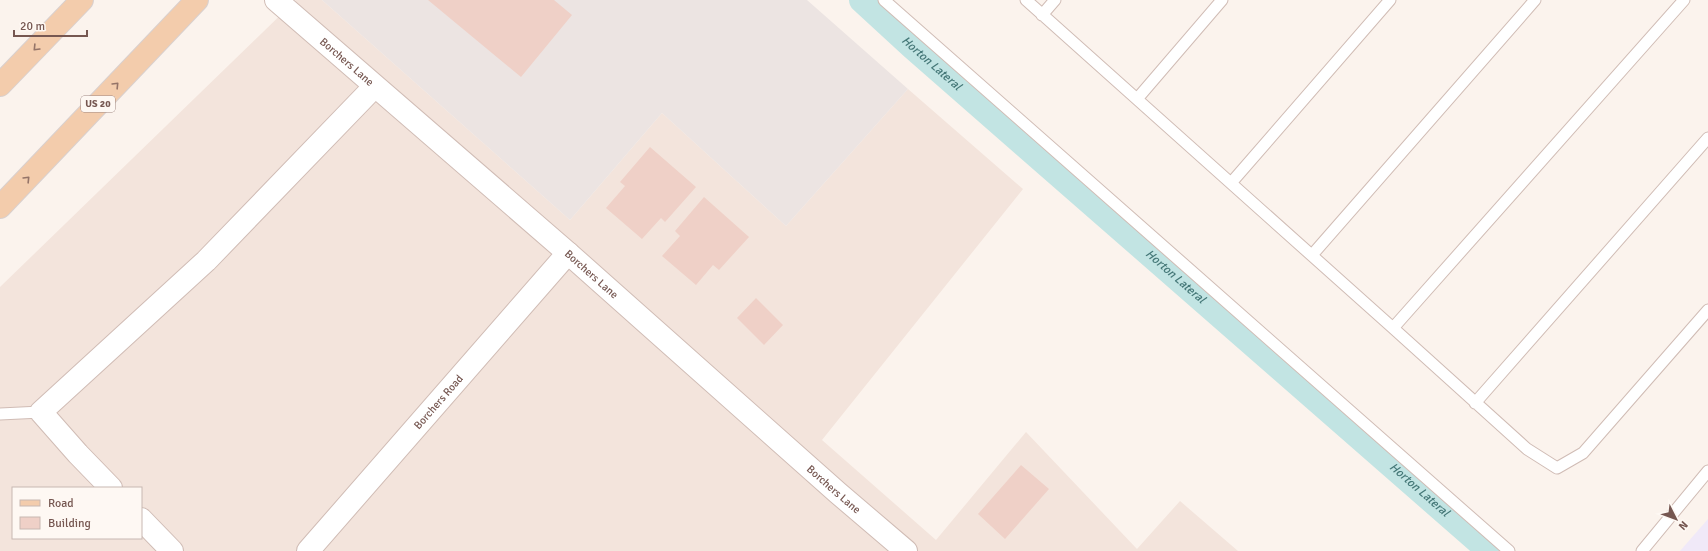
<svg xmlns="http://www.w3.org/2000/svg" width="1708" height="551" font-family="Signika,sans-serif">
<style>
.residential{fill:#f3e4dc;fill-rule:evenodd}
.industrial{fill:#ece4e2}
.education{fill:#f0e9f8}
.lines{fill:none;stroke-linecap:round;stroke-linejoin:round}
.canal{stroke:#c2e4e3;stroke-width:26}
.building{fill:#efd0c7}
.service-casing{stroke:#d0bcb5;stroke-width:13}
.minor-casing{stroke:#d0bcb5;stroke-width:24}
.primary-casing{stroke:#d9d0ce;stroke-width:24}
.service{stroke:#fff;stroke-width:11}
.minor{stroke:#fff;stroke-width:22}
.primary{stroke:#f3ccac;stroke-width:22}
.oneway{stroke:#957468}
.labels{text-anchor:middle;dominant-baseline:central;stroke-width:4;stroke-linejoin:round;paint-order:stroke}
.shield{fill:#fef8f3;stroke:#9f8782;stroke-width:1}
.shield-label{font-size:10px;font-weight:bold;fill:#765751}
.street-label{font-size:11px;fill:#765751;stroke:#fef8f3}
.water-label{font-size:12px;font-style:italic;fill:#457878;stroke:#fef8f3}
</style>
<rect width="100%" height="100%" fill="#fbf3ed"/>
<!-- residential -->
<path class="residential" d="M296,0H322L570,220L662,113L786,226L908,89L1023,189L822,440L936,540L1026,432L1137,549L1180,501L1238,551H0V287ZM13,488H141V538H13Z"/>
<!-- industrial -->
<path class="industrial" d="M322,0H807L908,89L786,226L662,113L570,220Z"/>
<!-- education -->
<path class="education" d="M1708,519V551H1680Z"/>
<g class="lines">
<!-- canal -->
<path class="canal" id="s1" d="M862,0L912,46L1490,551"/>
</g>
<!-- building -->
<path class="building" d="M428,0H554L572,15L521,77Z
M650,147L696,187L665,222L661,218L642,239L606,208L625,186L620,182Z
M704,197L749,237L719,270L713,265L696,285L662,256L680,236L675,231Z
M756,298L783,325L764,345L737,318Z
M1021,465L1049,489L1005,539L978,514Z"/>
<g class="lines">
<!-- service casing -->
<g class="service-casing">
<path id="service" d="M884,0L1509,551
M1026,0L1393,328L1684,0
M1042,15L1055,0
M1137,99L1222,0
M1231,183L1390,0
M1312,255L1535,0
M1393,328L1527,449L1557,468L1583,453L1708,310
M1475,403L1708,138
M0,414L41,412
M1642,551L1708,471"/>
</g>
<!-- minor casing -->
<g class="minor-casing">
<g id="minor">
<path id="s2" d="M276,0L568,253L838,493L906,551"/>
<path d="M111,488L78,454L41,412L206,261L374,87"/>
<path d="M141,519L172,551"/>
<path id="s3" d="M308,551L568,253"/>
</g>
</g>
<!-- primary casing -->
<g class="primary-casing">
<path id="primary" d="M0,85L82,0
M0,207L197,0"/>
</g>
<!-- service -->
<use href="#service" class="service"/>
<!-- minor -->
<use href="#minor" class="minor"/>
<!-- primary -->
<use href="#primary" class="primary"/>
</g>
<!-- one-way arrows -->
<defs><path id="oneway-chevron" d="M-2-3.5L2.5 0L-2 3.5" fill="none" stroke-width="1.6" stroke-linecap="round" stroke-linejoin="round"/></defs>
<g class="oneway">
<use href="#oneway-chevron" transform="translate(36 48) rotate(134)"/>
<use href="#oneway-chevron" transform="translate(116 85) rotate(-46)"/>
<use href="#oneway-chevron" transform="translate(27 179) rotate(-46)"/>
</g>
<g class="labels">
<!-- shield labels -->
<rect class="shield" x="81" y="96" width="34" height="16" rx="3"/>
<g class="shield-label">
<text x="98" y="104">US 20</text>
</g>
<!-- street labels -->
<g class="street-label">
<text stroke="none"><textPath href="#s2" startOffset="94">Borchers Lane</textPath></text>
<text stroke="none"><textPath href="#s2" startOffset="418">Borchers Lane</textPath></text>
<text stroke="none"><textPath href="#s3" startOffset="198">Borchers Road</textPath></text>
<text stroke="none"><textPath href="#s2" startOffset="742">Borchers Lane</textPath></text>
</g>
<!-- water labels -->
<g class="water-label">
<text stroke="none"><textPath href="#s1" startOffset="94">Horton Lateral</textPath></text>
<text stroke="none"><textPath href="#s1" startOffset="418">Horton Lateral</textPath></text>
<text stroke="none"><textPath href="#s1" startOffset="742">Horton Lateral</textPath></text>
</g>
</g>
<!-- legend -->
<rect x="12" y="487" width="130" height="52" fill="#fef8f3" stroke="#c8b8b2"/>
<rect x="20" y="500" width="20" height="6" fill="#f3ccac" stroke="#c8b8b2"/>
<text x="48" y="507" font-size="12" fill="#765751">Road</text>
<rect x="20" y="517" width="20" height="12" fill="#efd0c7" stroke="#c8b8b2"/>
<text x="48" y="527" font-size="12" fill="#765751">Building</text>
<!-- north arrow -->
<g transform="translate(1676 519) rotate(132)" stroke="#fef8f3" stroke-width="3" paint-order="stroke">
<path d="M0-3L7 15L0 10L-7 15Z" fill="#765751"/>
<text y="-6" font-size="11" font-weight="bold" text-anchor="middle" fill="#765751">N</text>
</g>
<!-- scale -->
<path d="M14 30v6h73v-6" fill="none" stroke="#765751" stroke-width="2"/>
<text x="20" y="30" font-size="12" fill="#765751" stroke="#fef8f3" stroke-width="3" paint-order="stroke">20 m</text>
</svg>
